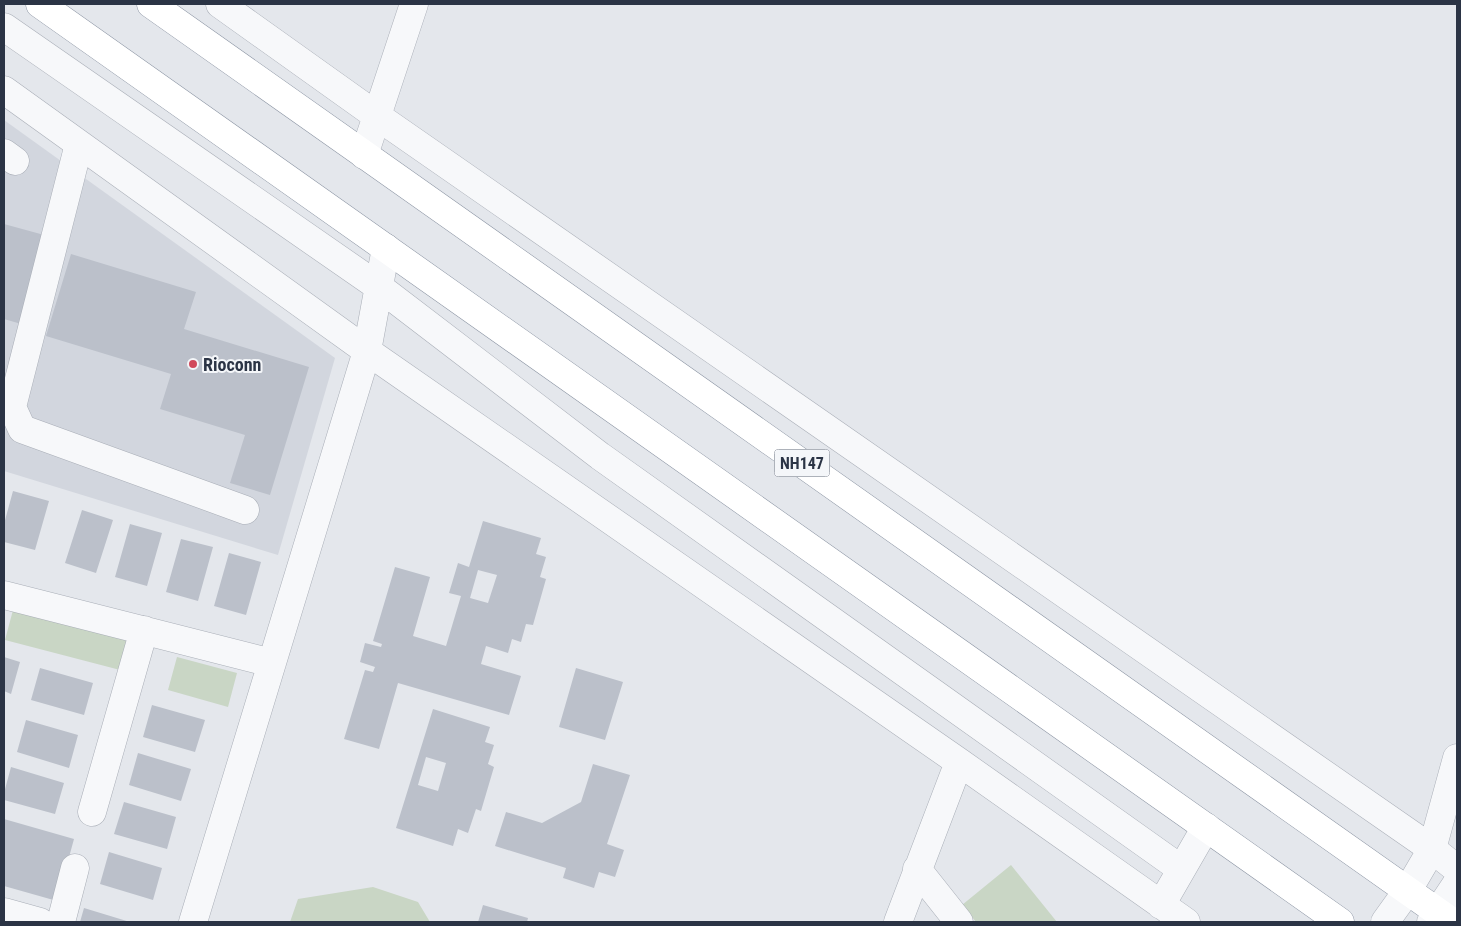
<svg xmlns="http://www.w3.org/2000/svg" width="1461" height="926" font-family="'Roboto Condensed',sans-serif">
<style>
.built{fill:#d2d6de}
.green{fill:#c9d6c5}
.building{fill:#bbc0ca;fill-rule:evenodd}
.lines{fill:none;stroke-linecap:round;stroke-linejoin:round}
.minor-casing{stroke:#a9aeb7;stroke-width:29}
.highway-casing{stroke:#8b94a3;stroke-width:29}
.minor{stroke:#f7f8fa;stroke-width:28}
.highway{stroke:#fff;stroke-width:28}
.poi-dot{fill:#d1495b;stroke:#f4f6f9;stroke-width:2}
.labels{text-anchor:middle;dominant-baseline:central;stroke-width:4;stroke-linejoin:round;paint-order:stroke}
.shield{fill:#f4f6f9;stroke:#676e7b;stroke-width:1}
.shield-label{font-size:16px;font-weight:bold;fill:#2b3445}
.poi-label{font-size:18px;font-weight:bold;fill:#2b3445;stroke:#f4f6f9;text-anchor:start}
</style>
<rect width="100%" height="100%" fill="#e4e7ec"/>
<!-- built -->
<path class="built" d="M4,120L335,358L278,555L4,471Z"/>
<!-- green -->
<path class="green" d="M13,610L131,640L124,671L5,640Z
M177,657L237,673L228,707L168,690Z
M1011,865L1057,922H976L962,905Z
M373,887L418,902L430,922H290L298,899Z"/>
<!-- building -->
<path class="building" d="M4,224L66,241L42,330L4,319Z
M71,254L196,292L184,329L309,367L270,495L230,483L245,435L160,409L171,374L46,336Z
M13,491L49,501L35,550L4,542V524Z
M82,510L113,520L96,573L65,563Z
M483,521L541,538L536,554L546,557L540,577L546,579L533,625L526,624L521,642L512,639L508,653L486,646L481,664L521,676L509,715L398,683L379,749L344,739L365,670L373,672L375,667L360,662L365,643L381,647L382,644L373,641L395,567L430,577L413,636L446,646L461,596L449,593L458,563L469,567ZM478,570L497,575L488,603L470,598Z
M130,524L162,533L147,586L115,577Z
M181,539L213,547L198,601L166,592Z
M229,553L261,562L246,615L214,606Z
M4,657L20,662L11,694L4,691Z
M40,668L93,683L84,715L31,700Z
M576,668L623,682L605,740L559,727Z
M152,705L205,720L195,752L143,737Z
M433,709L490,727L485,742L494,745L488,764L494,767L481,811L476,809L468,833L458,829L453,846L396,828ZM426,757L446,763L438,791L418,785Z
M26,720L78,735L69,768L17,752Z
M138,753L191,769L181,801L129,785Z
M593,764L630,775L607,844L624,850L615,877L599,872L594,888L563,878L566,868L495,846L506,812L542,823L581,802Z
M11,767L64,783L55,814L4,800V793Z
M124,802L176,817L167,849L114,834Z
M4,819L74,839L57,901L4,886Z
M109,852L162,868L153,900L100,884Z
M483,905L528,918L527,922H478Z
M84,908L130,922H80Z"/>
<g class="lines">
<!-- minor casing -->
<g class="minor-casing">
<path id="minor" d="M220,4L377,116L1432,849L1457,869
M4,27L379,287L600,456L1181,869
M4,90L367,351L959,762L1186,922
M79,144L12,407L22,429L245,510
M4,153L15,161
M364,155L414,4
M4,595L272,663
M92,812L144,630
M917,869L959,922
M1161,905L1206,827
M4,912L40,922
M61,922L75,868
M193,922L367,351L386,248
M898,922L959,762
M1385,922L1408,890L1432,849L1457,758
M1431,922L1457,883"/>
</g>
<!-- highway casing -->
<g class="highway-casing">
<path id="highway" d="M40,4L1340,922
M151,4L1452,922"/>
</g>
<!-- minor -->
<use href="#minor" class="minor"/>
<!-- highway -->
<use href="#highway" class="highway"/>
</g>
<!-- markers -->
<circle class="poi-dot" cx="193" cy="364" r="5"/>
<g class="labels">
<!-- shield labels -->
<rect class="shield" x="774.5" y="449.5" width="55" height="27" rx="4"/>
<g class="shield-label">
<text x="802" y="463">NH147</text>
</g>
<!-- poi labels -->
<g class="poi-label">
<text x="203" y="364">Rioconn</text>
</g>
</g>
<!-- border -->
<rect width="1461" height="926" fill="none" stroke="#2b3445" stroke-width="10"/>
</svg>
